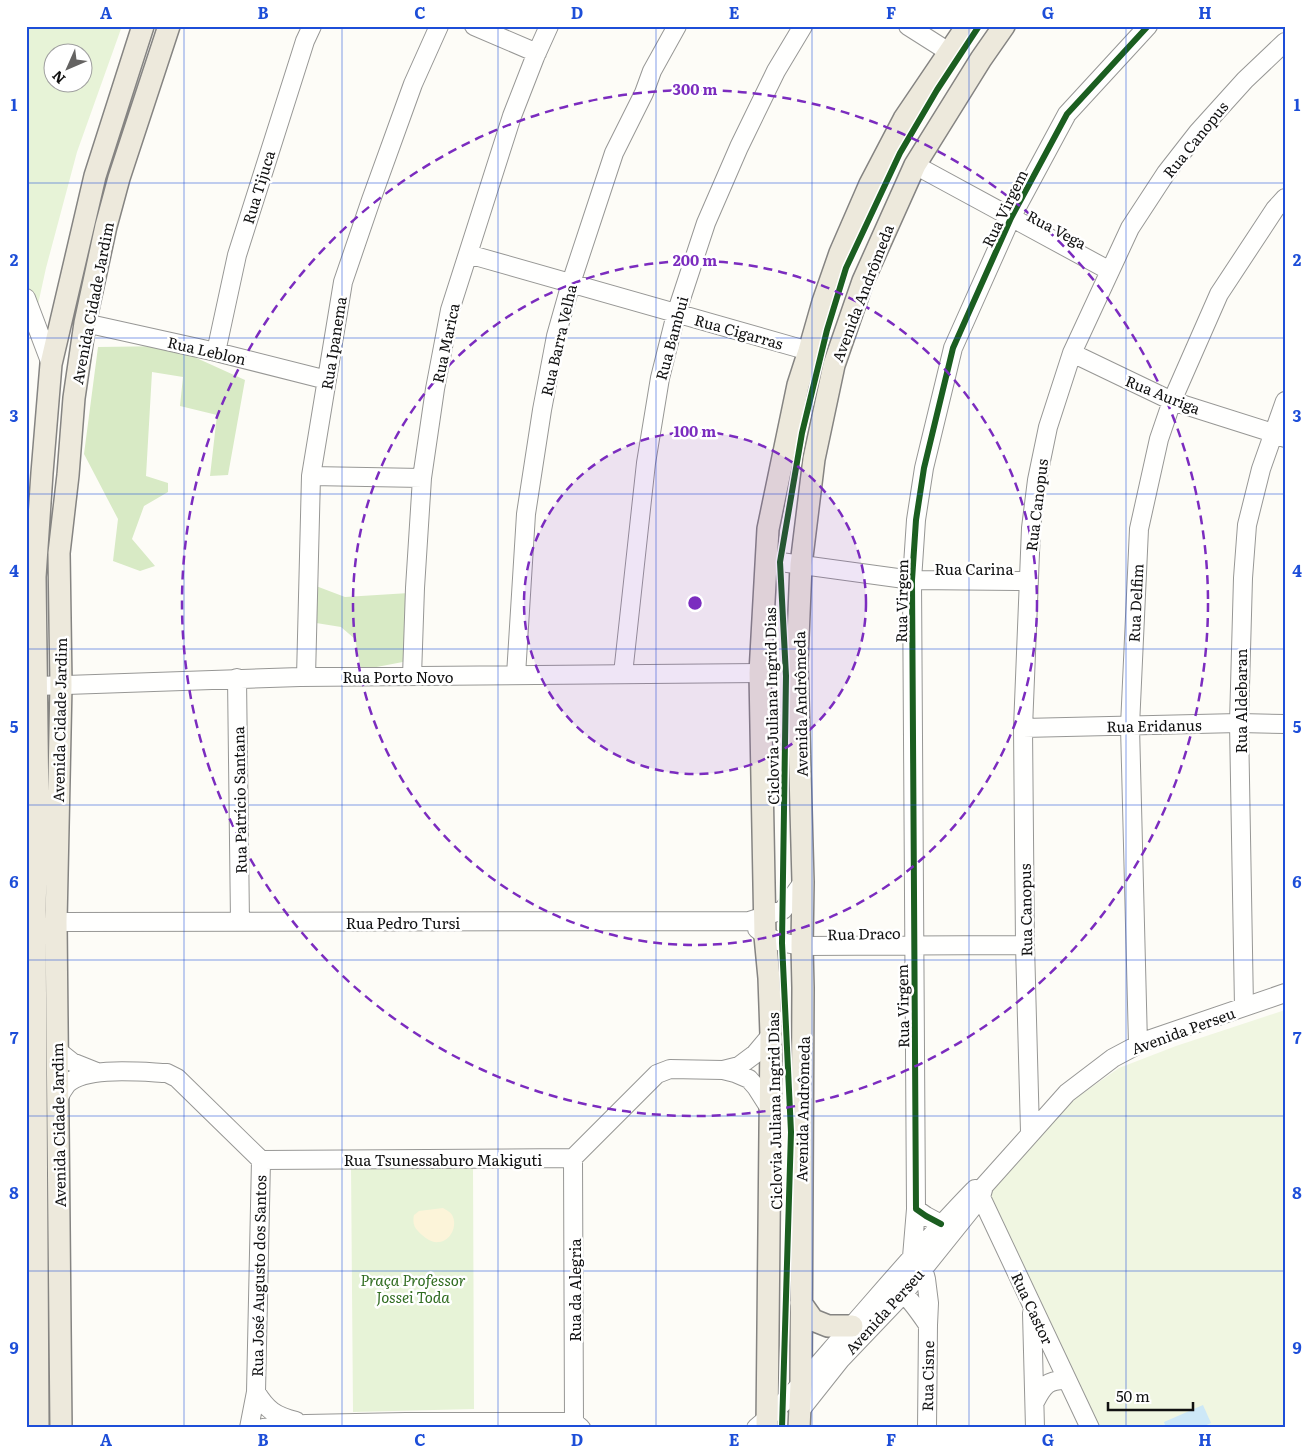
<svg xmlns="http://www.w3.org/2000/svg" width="1311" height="1454" font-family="Literata,serif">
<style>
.green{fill:#e7f3d7;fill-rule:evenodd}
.forest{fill:#d8eac5}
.sand{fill:#fcf4d9}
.pitch{fill:#f0f6e1}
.water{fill:#cde8f7}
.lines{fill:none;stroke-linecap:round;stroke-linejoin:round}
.minor-casing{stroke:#979795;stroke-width:20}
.major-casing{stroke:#858482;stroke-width:24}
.minor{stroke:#fffffe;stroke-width:18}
.major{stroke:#ede9dc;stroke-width:21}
.cycleway-casing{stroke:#fff;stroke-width:9}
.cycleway{stroke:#1b5e20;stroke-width:6}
.grid{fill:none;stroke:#1d4ed8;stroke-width:1;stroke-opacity:0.55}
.ring{fill:none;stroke:#7b2cbf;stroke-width:2.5;stroke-dasharray:9 6}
.labels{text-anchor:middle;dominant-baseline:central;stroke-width:5;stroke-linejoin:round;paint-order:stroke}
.street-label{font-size:15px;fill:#111;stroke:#fff}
.park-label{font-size:15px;font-style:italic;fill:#2f6b1f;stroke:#fff}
.centre{fill:#7b2cbf;stroke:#fff;stroke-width:2.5}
.ring-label{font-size:15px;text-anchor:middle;font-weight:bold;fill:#7b2cbf;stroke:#fff;stroke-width:5;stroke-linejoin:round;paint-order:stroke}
.neatline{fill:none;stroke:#1d4ed8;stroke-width:2}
.grid-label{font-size:16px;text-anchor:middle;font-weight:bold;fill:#1d4ed8}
</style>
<rect width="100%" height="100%" fill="#fdfcf7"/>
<!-- green -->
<path class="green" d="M26,26H122L77,152L46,268L37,309L26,284ZM52,52H82V82H52Z
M351,1166H473L474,1409L353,1412Z"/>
<!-- forest -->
<path class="forest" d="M170,346L245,380L228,475L210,476L217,415L180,406L183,377L152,372L146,476L168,483V492L144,506L132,539L155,566L140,571L113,561L118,519L84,454L98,347Z
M316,586L345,597L409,593L408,661L361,670L355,639L341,627L310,622Z"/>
<!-- sand -->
<path class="sand" d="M443,1208C446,1210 451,1212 452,1215C458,1225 451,1241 439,1242C432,1243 427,1239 422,1235C415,1229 412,1224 414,1215L419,1211Z"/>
<!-- pitch -->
<path class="pitch" d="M1285,1010V1428H1097L987,1188L1073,1100L1119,1068L1176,1046Z"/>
<!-- water -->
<path class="water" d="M1203,1405L1211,1423L1200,1428H1166L1164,1422Z"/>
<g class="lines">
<!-- minor casing -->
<g class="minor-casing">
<path id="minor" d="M474,26L537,53
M908,26L949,52
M915,165L1110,271
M468,254L809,351
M26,298L51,364
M85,323L216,352L327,380
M216,352L237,255L305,41L312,26
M1072,353L1172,401L1273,433L1285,438
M311,476L422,478
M766,560L912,580L1028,581
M623,674L646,463L660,378L676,314L706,223L739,147L776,71L803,26
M516,675L526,514L542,410L556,336L571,283L614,153L644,93L652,71L677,26
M412,676L415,588L422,478L435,389L450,310L512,116L535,57L549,26
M306,677L311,476L343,282L371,200L413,84L439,26
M237,678L240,922
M37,686L300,677L760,673
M1023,728L1239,723L1285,724
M56,922L749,921L783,910L803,882
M757,929C770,941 785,943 802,946L1025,945
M1244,1007L1239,723L1243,578L1247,525L1261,469L1285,401
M1138,1044L1130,726L1139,529L1159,439L1172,401L1219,294L1275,209L1285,198
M57,1050L72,1062L97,1072
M723,1070L739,1066L755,1054L771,1035
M59,1097C61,1093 64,1088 67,1084C86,1066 141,1072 167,1073L177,1078L261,1160L573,1158L657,1074L670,1069L723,1070L735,1073L749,1079L756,1087L770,1109
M1030,1132L1025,945L1023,728L1031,528L1037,480L1048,427L1072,353L1130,228L1166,173L1198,132L1245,80L1285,42
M573,1158L574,1422
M975,1189L981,1197L1090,1428
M916,1209L912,1257L923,1268L926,1279L929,1303L928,1325L927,1428
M941,1224L926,1216L916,1209L912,580L916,520L924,468L953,348L1011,218L1067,114L1148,26
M895,1285C908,1296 918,1310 928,1325
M1032,1313L1035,1428
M256,1392C267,1410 275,1416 296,1421
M1035,1402C1043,1386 1048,1379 1067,1380
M799,1412L841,1359L904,1293L981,1197L984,1186L1067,1093L1113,1058L1145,1041L1285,993
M249,1428L256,1392L261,1160
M263,1428L306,1424L406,1422H574L581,1428
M756,1428C788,1401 815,1368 842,1337C886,1287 928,1237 974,1190"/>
</g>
<!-- major casing -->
<g class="major-casing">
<path id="major" d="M801,1303L813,1320L828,1326H852
M38,1428L35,910L38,810L35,577L42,473L51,364L95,176L143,26
M61,1428L56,922L61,685L59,553L68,475L74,398L85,323L106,226L119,178L169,26
M767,1428L771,1035L769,978L765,936L760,673L768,529L798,385L809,351L823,302L840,253L870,184L904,119L967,26
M799,1428L801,1384L803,988L802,946L803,882L797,662L801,565L814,459L834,365L863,281L915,165L981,59L1004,26"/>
</g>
<!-- minor -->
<use href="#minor" class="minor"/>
<!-- major -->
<use href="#major" class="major"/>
<!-- cycleway casing -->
<g class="cycleway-casing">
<path id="cycleway" d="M941,1224L926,1216L916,1209L912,580L916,520L924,468L953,348L1011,218L1067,114L1148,26
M782,1428L791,1132L782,943L786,676L780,562L802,433L827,330L846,268L900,153L937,90L979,26"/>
</g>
<!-- cycleway -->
<use href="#cycleway" class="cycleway"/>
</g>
<!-- grid -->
<path class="grid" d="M184,26V1428M342,26V1428M498,26V1428M656,26V1428M812,26V1428M969,26V1428M1126,26V1428M26,183H1285M26,338H1285M26,494H1285M26,649H1285M26,805H1285M26,960H1285M26,1116H1285M26,1271H1285"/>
<!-- distance rings -->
<circle cx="695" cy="603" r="171" fill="#7b2cbf" fill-opacity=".12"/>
<g class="ring">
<circle cx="695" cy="603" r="171"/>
<circle cx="695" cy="603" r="342"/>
<circle cx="695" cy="603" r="513"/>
</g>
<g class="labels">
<!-- street labels -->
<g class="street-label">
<text transform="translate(1195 139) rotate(-51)">Rua Canopus</text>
<text transform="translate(258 187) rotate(-73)">Rua Tijuca</text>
<text transform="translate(1004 208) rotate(-64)">Rua Virgem</text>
<text transform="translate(1057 229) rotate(28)">Rua Vega</text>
<text transform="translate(862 293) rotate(-69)">Avenida Andrômeda</text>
<text transform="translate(92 303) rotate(-79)">Avenida Cidade Jardim</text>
<text transform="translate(739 331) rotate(16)">Rua Cigarras</text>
<text transform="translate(671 338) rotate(-75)">Rua Bambui</text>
<text transform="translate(558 340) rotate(-77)">Rua Barra Velha</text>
<text transform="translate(333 343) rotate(-81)">Rua Ipanema</text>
<text transform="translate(445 343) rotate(-78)">Rua Marica</text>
<text transform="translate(207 350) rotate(13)">Rua Leblon</text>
<text transform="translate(1163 394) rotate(22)">Rua Auriga</text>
<text transform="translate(1036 505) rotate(-83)">Rua Canopus</text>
<text x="974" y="568">Rua Carina</text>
<text transform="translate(901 601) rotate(-89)">Rua Virgem</text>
<text transform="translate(1135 603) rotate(-87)">Rua Delfim</text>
<text x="398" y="676">Rua Porto Novo</text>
<text transform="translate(1240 701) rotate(-90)">Rua Aldebaran</text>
<text transform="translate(800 704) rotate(-91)">Avenida Andrômeda</text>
<text transform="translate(771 706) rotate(-91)">Ciclovia Juliana Ingrid Dias</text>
<text transform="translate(59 720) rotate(-89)">Avenida Cidade Jardim</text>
<text transform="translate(1154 725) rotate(-1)">Rua Eridanus</text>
<text transform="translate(239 800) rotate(-91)">Rua Patrício Santana</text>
<text transform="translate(1025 910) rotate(-91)">Rua Canopus</text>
<text x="403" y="922">Rua Pedro Tursi</text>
<text transform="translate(864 933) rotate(-1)">Rua Draco</text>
<text transform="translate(902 1006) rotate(-91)">Rua Virgem</text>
<text transform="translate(1183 1030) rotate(-20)">Avenida Perseu</text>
<text transform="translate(802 1109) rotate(-89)">Avenida Andrômeda</text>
<text transform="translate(774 1111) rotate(-91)">Ciclovia Juliana Ingrid Dias</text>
<text transform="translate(58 1125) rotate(-91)">Avenida Cidade Jardim</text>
<text x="443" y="1159">Rua Tsunessaburo Makiguti</text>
<text transform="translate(258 1276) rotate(-89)">Rua José Augusto dos Santos</text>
<text transform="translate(574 1290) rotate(-90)">Rua da Alegria</text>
<text transform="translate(1033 1308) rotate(65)">Rua Castor</text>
<text transform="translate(884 1311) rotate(-48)">Avenida Perseu</text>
<text transform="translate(927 1376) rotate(-89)">Rua Cisne</text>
</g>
<!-- park labels -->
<g class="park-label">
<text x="413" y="1279">Praça Professor<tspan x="413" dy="17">Jossei Toda</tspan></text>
</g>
</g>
<circle cx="695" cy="603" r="8" class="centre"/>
<g class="ring-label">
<text x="695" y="95">300 m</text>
<text x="695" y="266">200 m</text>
<text x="695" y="437">100 m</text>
</g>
<!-- border -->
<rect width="1311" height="1454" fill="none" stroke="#ffffff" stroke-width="55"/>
<!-- north arrow -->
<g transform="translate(68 68) rotate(225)"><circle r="24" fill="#ffffff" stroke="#a0a0a0"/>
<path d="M0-4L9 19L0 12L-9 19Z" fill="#646362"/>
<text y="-8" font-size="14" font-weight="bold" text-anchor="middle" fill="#111111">N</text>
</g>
<!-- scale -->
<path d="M1108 1402v8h85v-8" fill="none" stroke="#111111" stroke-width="2.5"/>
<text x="1116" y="1402" font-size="15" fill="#111111" stroke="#ffffff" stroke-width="4" paint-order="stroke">50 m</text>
<rect x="28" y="28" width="1256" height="1398" class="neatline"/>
<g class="grid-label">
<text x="106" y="19">A</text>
<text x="263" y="19">B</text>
<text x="420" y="19">C</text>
<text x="577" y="19">D</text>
<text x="734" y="19">E</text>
<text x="891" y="19">F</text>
<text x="1048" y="19">G</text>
<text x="1205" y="19">H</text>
<text x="14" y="111">1</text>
<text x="1297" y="111">1</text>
<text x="14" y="266">2</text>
<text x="1297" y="266">2</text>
<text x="14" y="422">3</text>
<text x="1297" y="422">3</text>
<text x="14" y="577">4</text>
<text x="1297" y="577">4</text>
<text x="14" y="733">5</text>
<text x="1297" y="733">5</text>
<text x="14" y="888">6</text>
<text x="1297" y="888">6</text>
<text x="14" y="1044">7</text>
<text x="1297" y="1044">7</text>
<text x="14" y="1199">8</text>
<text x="1297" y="1199">8</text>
<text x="14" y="1354">9</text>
<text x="1297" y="1354">9</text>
<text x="106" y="1446">A</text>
<text x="263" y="1446">B</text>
<text x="420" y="1446">C</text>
<text x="577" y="1446">D</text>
<text x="734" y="1446">E</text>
<text x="891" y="1446">F</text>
<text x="1048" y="1446">G</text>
<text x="1205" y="1446">H</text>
</g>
</svg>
